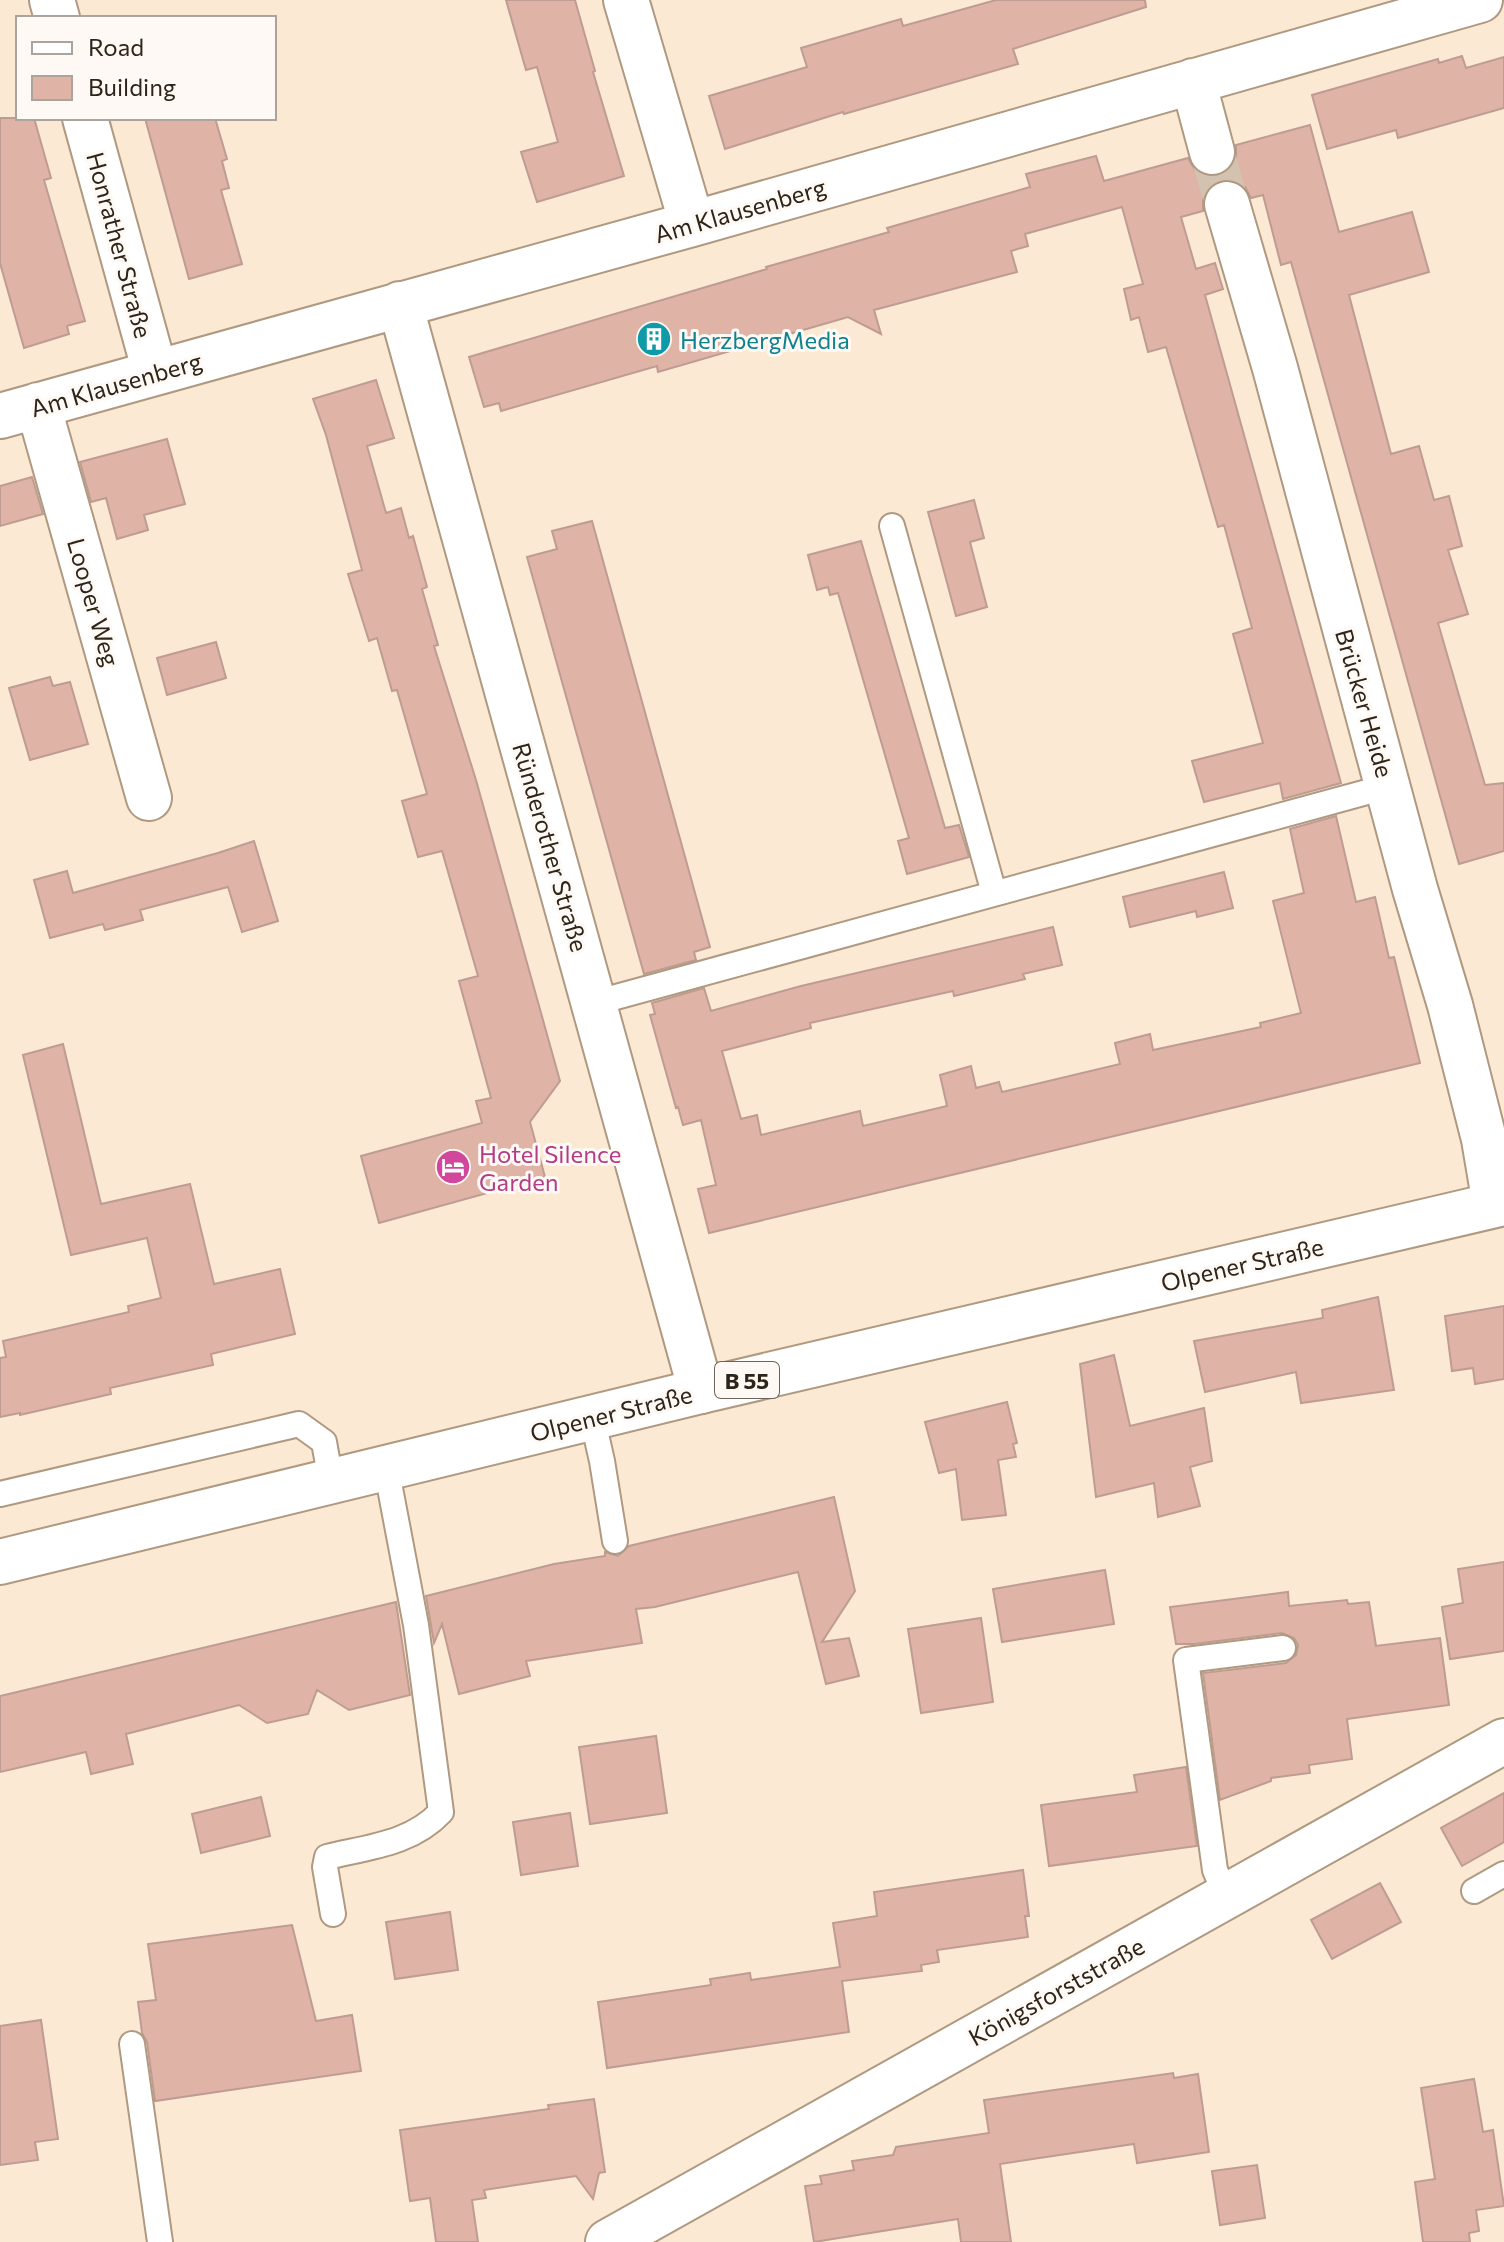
<svg xmlns="http://www.w3.org/2000/svg" width="1504" height="2242" font-family="Commissioner,sans-serif">
<style>
.building{fill:#dfb4a6;stroke:#bf9c92;stroke-width:2}
.lines{fill:none;stroke-linecap:round;stroke-linejoin:round}
.minor-tunnel{stroke:#d3c2af;stroke-width:44;stroke-dasharray:44 22;stroke-linecap:butt}
.service-casing{stroke:#af9980;stroke-width:28}
.minor-casing{stroke:#af9980;stroke-width:48}
.primary-casing{stroke:#af9980;stroke-width:48}
.service{stroke:#fff;stroke-width:24}
.minor{stroke:#fff;stroke-width:44}
.primary{stroke:#fff;stroke-width:44}
.labels{text-anchor:middle;dominant-baseline:central;stroke-width:6;stroke-linejoin:round;paint-order:stroke}
.shield{fill:#fef9f4;stroke:#6c645b;stroke-width:2}
.shield-label{font-size:22px;font-weight:bold;fill:#2d241a}
.street-label{font-size:24px;fill:#2d241a;stroke:#fef9f4}
.culture-label{font-size:24px;fill:#0d838f;stroke:#fef9f4;text-anchor:start}
.hotel-label{font-size:24px;fill:#b23c85;stroke:#fef9f4;text-anchor:start}
</style>
<rect width="100%" height="100%" fill="#fce9d4"/>
<!-- building -->
<path class="building" d="M506,0H575L595,71L593,72L624,176L537,202L521,152L558,142L537,67L526,70Z
M996,0H1145L1146,7L1013,49L1018,64L844,114L843,112L725,149L709,96L807,67L801,48L901,19L903,26Z
M1462,56L1466,68L1504,57V108L1398,138L1396,130L1327,149L1312,95L1438,59L1439,63Z
M0,118H34L51,178L44,180L85,321L67,326L69,334L24,348L0,263Z
M145,118H215L227,159L222,161L229,188L221,190L242,264L189,279Z
M1310,125L1339,232L1412,212L1429,272L1349,295L1391,454L1419,446L1434,500L1449,496L1462,546L1448,550L1468,614L1438,623L1485,785L1504,783V851L1459,864L1291,262L1281,265L1263,195L1251,198L1245,187L1234,180H1221L1210,186L1203,197V211L1181,217L1196,269L1215,263L1223,289L1205,295L1341,783L1283,799L1280,783L1204,802L1192,761L1263,743L1233,634L1252,628L1224,525L1218,527L1166,347L1148,352L1139,317L1131,320L1124,289L1143,284L1122,207L1025,234L1028,246L1011,251L1017,272L874,310L881,334L848,317L658,372L657,366L501,411L499,403L484,407L469,357L767,269L766,267L889,232L887,228L1030,187L1026,174L1096,156L1104,181L1188,158L1195,170L1205,176H1218L1230,169L1236,158V145Z
M376,380L394,438L367,446L386,513L401,508L409,538L413,536L427,587L422,589L438,645L434,646L476,780L560,1081L530,1122L545,1177L379,1223L361,1156L482,1123L476,1101L491,1098L459,981L478,976L442,851L418,857L402,801L427,794L397,690L392,691L377,638L369,641L348,574L362,570L326,435L313,399Z
M167,439L185,504L144,515L148,530L117,539L106,498L91,502L80,462Z
M32,477L43,514L0,526V486Z
M974,500L984,538L970,542L987,607L956,616L928,512Z
M592,521L710,947L694,952L696,960L644,974L527,557L557,549L552,531Z
M861,541L945,828L959,825L969,857L907,874L898,841L909,838L838,593L830,595L828,587L817,590L808,555Z
M216,642L226,678L167,695L157,658Z
M50,677L53,686L70,682L88,744L30,760L9,688Z
M1336,816L1356,902L1375,897L1389,958L1394,957L1420,1063L709,1233L698,1189L716,1185L701,1120L683,1125L678,1107L676,1108L650,1015L655,1014L652,1003L704,988L711,1011L801,986L1053,927L1062,965L1023,974L1025,979L954,996L953,991L810,1023L811,1028L722,1051L741,1119L757,1115L761,1135L860,1111L863,1126L947,1106L940,1075L971,1066L976,1088L999,1082L1002,1092L1120,1064L1115,1043L1150,1034L1153,1050L1261,1027L1260,1023L1301,1013L1273,901L1304,893L1290,829Z
M254,841L278,921L242,932L228,887L140,910L143,920L105,930L103,924L50,938L34,880L67,871L73,893L218,853Z
M1224,872L1233,908L1197,917L1196,911L1130,927L1123,897Z
M63,1044L101,1204L190,1184L214,1284L280,1269L295,1334L211,1354L213,1365L110,1388L111,1394L20,1415V1413L0,1417V1358L6,1357L3,1341L129,1312L128,1306L161,1298L147,1238L71,1255L23,1055Z
M1378,1297L1394,1390L1301,1403L1296,1372L1205,1392L1194,1341L1323,1318L1322,1310Z
M1504,1306V1379L1475,1384L1473,1368L1452,1371L1445,1316Z
M1114,1355L1130,1426L1204,1408L1212,1461L1190,1467L1200,1506L1158,1517L1154,1483L1096,1497L1080,1364Z
M1007,1402L1017,1443L1013,1444L1016,1457L998,1460L1006,1515L962,1520L956,1469L939,1473L925,1422Z
M834,1497L855,1591L822,1642L849,1638L859,1676L826,1684L798,1572L655,1607L636,1609L642,1643L526,1661L530,1676L459,1694L442,1624L434,1643L426,1596L554,1564L605,1556V1552L618,1556L629,1546Z
M1504,1562V1651L1450,1659L1442,1607L1463,1603L1458,1569Z
M1105,1570L1114,1624L1002,1642L993,1589Z
M1288,1592L1289,1606L1347,1600L1348,1604L1369,1602L1376,1646L1440,1638L1449,1705L1347,1719L1352,1759L1309,1765L1310,1773L1271,1778V1781L1220,1800L1203,1673L1286,1663L1296,1655L1298,1645L1294,1638L1282,1633L1194,1644H1176L1170,1607Z
M396,1602L410,1695L349,1710L317,1690L308,1714L267,1723L239,1705L126,1734L133,1764L91,1774L86,1752L0,1772V1696Z
M981,1618L993,1702L921,1713L908,1629Z
M656,1736L667,1813L590,1824L579,1747Z
M1186,1767L1197,1846L1049,1866L1041,1805L1137,1792L1134,1775Z
M1504,1793V1842L1462,1866L1441,1828Z
M261,1797L270,1836L201,1853L192,1814Z
M570,1813L578,1866L521,1875L513,1822Z
M1023,1870L1029,1916H1025L1028,1937L937,1950L939,1962L921,1965L922,1971L842,1981L849,2032L607,2068L598,2002L711,1985L710,1979L750,1973L751,1980L840,1967L833,1923L877,1916L874,1892Z
M1380,1883L1401,1922L1332,1959L1311,1920Z
M450,1912L458,1970L395,1979L386,1922Z
M292,1925L316,2021L352,2015L361,2071L155,2101L147,2042L142,2033L138,2002L156,2000L148,1944Z
M41,2020L58,2139L35,2142L38,2160L0,2165V2026Z
M1173,2073L1174,2078L1198,2074L1209,2152L1137,2163L1134,2144L1000,2164L1011,2242H961L958,2219L814,2242L805,2186L822,2184L820,2176L854,2170L852,2161L893,2155L896,2147L989,2133L984,2100Z
M1474,2079L1483,2132L1493,2130L1504,2206L1476,2210L1479,2231L1469,2233L1470,2242H1423L1415,2182L1435,2179L1421,2088Z
M594,2099L605,2172L599,2173L593,2199L576,2176L484,2190L486,2198L472,2200L478,2242H436L430,2198L410,2201L400,2130L549,2109L548,2105Z
M1257,2165L1265,2218L1220,2225L1212,2171Z"/>
<g class="lines">
<!-- minor-tunnel -->
<path class="minor-tunnel" d="M1212,152L1227,204"/>
<!-- service casing -->
<g class="service-casing">
<path id="service" d="M892,526L994,893
M594,1003L1389,786
M592,1417L602,1461L615,1541
M0,1494L299,1424L324,1442L331,1481
M1474,1891L1504,1874
M1226,1896L1215,1870L1186,1660L1283,1648
M333,1914L325,1867L327,1857C368,1847 411,1844 441,1812L416,1625L386,1467
M132,2044L160,2242"/>
</g>
<!-- minor casing -->
<g class="minor-casing">
<path id="minor" d="M52,0L57,18
M626,0L692,224
M1193,81L1212,152
M85,118L155,372
M1227,204L1275,368L1415,889L1450,1005L1484,1139L1495,1204
M400,304L701,1391
M38,405L149,798
M0,416L692,224L1480,0
M608,2242L1504,1741"/>
</g>
<!-- primary casing -->
<g class="primary-casing">
<path id="primary" d="M0,1562L701,1391L1504,1203"/>
</g>
<!-- service -->
<use href="#service" class="service"/>
<!-- minor -->
<use href="#minor" class="minor"/>
<!-- primary -->
<use href="#primary" class="primary"/>
</g>
<!-- icons -->
<defs>
<g id="building-disc" transform="scale(1.8)"><circle r="9.5" fill="#0f9aa8" stroke="#fef9f4"/><path d="M-4-6H4V6H1V3H-1V6H-4ZM-2.5-4.3h1.7v1.8h-1.7ZM.8-4.3h1.7v1.8H.8ZM-2.5-1h1.7V.8h-1.7ZM.8-1h1.7V.8H.8Z" fill="#fff"/></g>
<g id="hotel-disc" transform="scale(1.8)"><circle r="9.5" fill="#d1479c" stroke="#fef9f4"/><path d="M-6-4.5h1.5V1H6V5H4.5V3h-9V5H-6ZM-4 0a1.8 1.8 0 1 1 3.6 0ZM.5 0V-2.5h3Q6-2.5 6 0Z" fill="#fff"/></g>
</defs>
<g fill-rule="evenodd">
<use href="#building-disc" x="654" y="339"/>
<use href="#hotel-disc" x="453" y="1167"/>
</g>
<g class="labels">
<!-- shield labels -->
<rect class="shield" x="715" y="1362" width="64" height="36" rx="6"/>
<g class="shield-label">
<text x="747" y="1380">B 55</text>
</g>
<!-- street labels -->
<g class="street-label">
<text transform="translate(740 210) rotate(-16)">Am Klausenberg</text>
<text transform="translate(120 245) rotate(75)">Honrather Straße</text>
<text transform="translate(116 384) rotate(-16)">Am Klausenberg</text>
<text transform="translate(94 602) rotate(74)">Looper Weg</text>
<text transform="translate(1365 703) rotate(74)">Brücker Heide</text>
<text transform="translate(551 847) rotate(74)">Ründerother Straße</text>
<text transform="translate(1242 1264) rotate(-13)">Olpener Straße</text>
<text transform="translate(611 1413) rotate(-14)">Olpener Straße</text>
<text transform="translate(1056 1991) rotate(-29)">Königsforststraße</text>
</g>
<!-- culture labels -->
<g class="culture-label">
<text x="680" y="339">HerzbergMedia</text>
</g>
<!-- hotel labels -->
<g class="hotel-label">
<text x="479" y="1153">Hotel Silence<tspan x="479" dy="28">Garden</tspan></text>
</g>
</g>
<!-- legend -->
<rect x="16" y="16" width="260" height="104" fill="#fef9f4" stroke="#aaa49d" stroke-width="2"/>
<rect x="32" y="42" width="40" height="12" fill="#ffffff" stroke="#aaa49d" stroke-width="2"/>
<text x="88" y="56" font-size="24" fill="#2d241a">Road</text>
<rect x="32" y="76" width="40" height="24" fill="#dfb4a6" stroke="#aaa49d" stroke-width="2"/>
<text x="88" y="96" font-size="24" fill="#2d241a">Building</text>
</svg>
